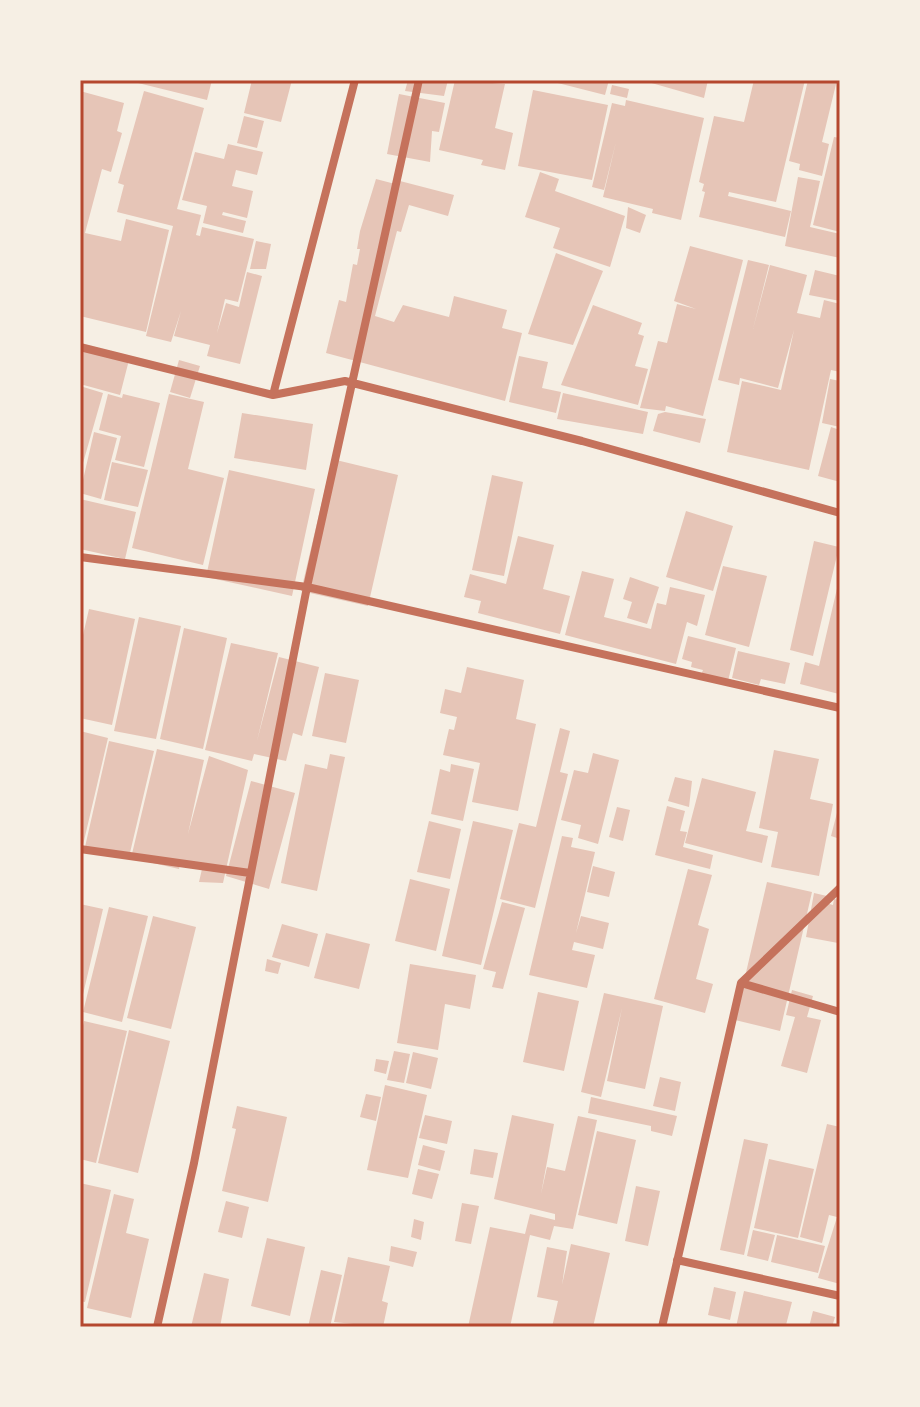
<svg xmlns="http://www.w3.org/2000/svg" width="920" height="1407" font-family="Figtree,sans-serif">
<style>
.building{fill:#e6c5b7}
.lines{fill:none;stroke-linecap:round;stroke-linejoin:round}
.minor{stroke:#c5725c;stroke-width:8}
.neatline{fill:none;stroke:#b5482f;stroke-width:3}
</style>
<rect width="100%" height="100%" fill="#f6efe4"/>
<!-- building -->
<path class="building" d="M138,80H212L207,100L138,83Z
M252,80H292L281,122L244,113Z
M408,80H448L444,96L405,91Z
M455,80L505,84L495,128L513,133L505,170L481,165L483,160L439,150Z
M546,80H609L605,95Z
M641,80H708L704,98Z
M754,80H805L776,202L729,192L728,196L791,211L785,237L699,217L705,192L702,191L704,184L699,182L714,116L744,122Z
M808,80H837L822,142L829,144L822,176L799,170L800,164L789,161Z
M612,85L629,89L627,98L610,94Z
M533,90L608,105L592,180L518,166Z
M80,91L124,103L117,131L122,133L111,172L102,169L85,233L121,241L126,219L169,230L146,332L80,316Z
M144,91L204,108L177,209L201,215L196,235L200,236L202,227L254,239L238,302L225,299L217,333L226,303L239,307L247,272L262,276L240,364L207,356L210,345L174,336L181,311L171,342L146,336L173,226L117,212L124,185L118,183Z
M399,94L445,103L439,132L432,131L430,162L387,154Z
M626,100L704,118L681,220L652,213L653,209L603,197L616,142L604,190L592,187L612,103L625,106Z
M244,116L264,121L257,148L237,143Z
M834,137L840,138V232L813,225Z
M228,144L263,152L257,175L236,170L232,186L253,191L247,218L223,212L222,215L246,221L243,233L203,223L207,206L182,200L195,152L224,159Z
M540,172L559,179L555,191L625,216L610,267L553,248L560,228L525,217Z
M798,177L820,181L810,227L840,234V258L785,246Z
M376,179L399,185L400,181L454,195L448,216L409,205L401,232L397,231L375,316L394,322L403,305L449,317L454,296L507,310L502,328L522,333L505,401L326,353L339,300L346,302L353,264L357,265L360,249H357L360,231Z
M628,207L646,215L640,233L626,228Z
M256,241L271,244L266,269H250Z
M690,246L743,260L703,416L666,406L665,411L640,408L658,341L667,343L677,304L696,309L674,301Z
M556,253L603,271L573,345L528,334Z
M748,260L769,265L753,329L770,265L807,275L797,313L820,318L824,300L840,304V372L831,370L809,470L727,452L742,381L781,390L794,330L778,388L740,378L739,385L718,380Z
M815,270L840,276V301L809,295Z
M593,305L642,323L638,334L644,336L635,366L648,369L638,405L561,385Z
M80,348L129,360L120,395L80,384Z
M519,356L548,362L542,388L561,392L556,413L509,402Z
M179,360L200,366L190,398L170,392Z
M830,379L840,381V427L822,423Z
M80,386L103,393L81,470L80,469Z
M563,393L648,412L643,434L557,419Z
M108,394L122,398L123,394L160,403L144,467L115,460L121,436L99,430Z
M169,394L204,402L188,469L224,478L203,565L132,548Z
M665,412L706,419L700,443L653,431L658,414Z
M242,413L313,424L306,470L234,458Z
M831,427L840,430V482L818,476Z
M94,432L117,438L101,499L80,493Z
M332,459L398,475L368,606L301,591Z
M112,462L148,470L138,507L104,500Z
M229,470L315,489L292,596L206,577Z
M492,475L523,482L504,576L472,570Z
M80,499L136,512L125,559L80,549Z
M686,511L733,526L713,591L666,577Z
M518,536L554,545L543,589L570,596L560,634L478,613L481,601L464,597L470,574L506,584Z
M814,541L839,547L813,656L790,650Z
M723,566L767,576L749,647L705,635Z
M582,571L614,579L604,617L651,629L657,603L666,605L670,587L705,595L697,626L687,622L676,664L565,635Z
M630,577L659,587L647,624L627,618L632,602L623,599Z
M839,580H840L839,694L800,684L805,662L819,666Z
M89,609L135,619L112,725L80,718V648Z
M139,617L181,626L156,739L114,731Z
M184,628L227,638L203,749L160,739Z
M688,636L736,648L728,681L701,675L703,670L691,667L692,662L682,659Z
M231,643L278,653L257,741L279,657L319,667L302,736L293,733L286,761L254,754L252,761L205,750Z
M738,651L790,663L785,684L761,679L759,685L732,678Z
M467,667L524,680L516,719L536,724L518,811L472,802L480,763L443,755L449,729L454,730L457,717L440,713L445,689L461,693Z
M325,673L359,680L346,743L312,736Z
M560,728L570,731L560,772L568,774L535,908L500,899L519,823L536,827Z
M80,731L108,738L83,845H80Z
M109,741L154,751L129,857L85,847Z
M157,749L204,760L188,834L209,756L248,770L223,883L199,882L202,869L180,864L179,869L131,858Z
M774,750L819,759L810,799L833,804L819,876L771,867L778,832L759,828Z
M593,753L619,760L598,844L578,838L581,825L561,820L574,770L588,773Z
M330,754L345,757L317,891L281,883L305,764L327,769Z
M451,764L474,769L463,821L431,814L440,769L450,772Z
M675,777L692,781L689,807L668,801Z
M702,778L756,792L746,831L768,836L762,863L685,843Z
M251,781L295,793L269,889L226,876Z
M839,805H840V839L831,836Z
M667,806L685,811L680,831L687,832L683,847L713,855L710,869L655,855Z
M617,807L630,810L623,841L609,837Z
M429,821L461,829L450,879L417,872Z
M473,821L513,830L481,965L442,956Z
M562,836L573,838L571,847L595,852L576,933L581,916L609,923L603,949L574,942L572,950L595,955L587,988L529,975Z
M593,866L615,872L609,897L587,892Z
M688,869L712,875L698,925L709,929L696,979L713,984L705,1013L654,999Z
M410,879L450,889L436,951L395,941Z
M767,882L812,892L780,1031L735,1020Z
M814,893L827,896L826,903L833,905L834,899L840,900L838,943L806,937Z
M502,902L525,908L503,989L492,987L496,972L483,969Z
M80,904L103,909L81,1003H80Z
M109,907L148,916L122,1022L83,1012Z
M153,916L196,927L171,1029L127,1018Z
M282,924L318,934L309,967L272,957Z
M326,933L370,944L359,989L314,978Z
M267,959L281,963L278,974L265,971Z
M410,964L476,975L470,1009L445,1004L438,1050L397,1043Z
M792,990L813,996L807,1017L821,1020L807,1073L781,1066L795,1017L786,1015Z
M538,992L579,1001L564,1071L523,1062Z
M604,993L663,1006L645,1089L607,1081L622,1008L601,1097L581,1092Z
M84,1021L127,1031L96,1163L80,1159V1039Z
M129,1030L170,1041L138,1173L98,1163Z
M394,1051L410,1054L404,1083L387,1080Z
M413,1052L438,1058L431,1089L406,1083Z
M376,1059L389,1061L386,1074L374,1071Z
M660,1077L681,1082L675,1111L653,1106Z
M385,1085L427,1095L408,1178L367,1170Z
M366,1094L381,1097L376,1121L360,1117Z
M591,1097L677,1116L672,1136L651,1131V1126L588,1113Z
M237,1106L287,1117L268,1202L222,1191L236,1129L232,1128Z
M425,1115L452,1121L447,1144L419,1138Z
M512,1115L554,1124L541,1194L547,1167L565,1171L578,1116L597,1120L573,1229L554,1226L550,1240L530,1235L510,1327H468L490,1227L525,1234L530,1214L555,1220V1214L494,1199Z
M827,1124L840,1127V1284L818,1278L837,1217L829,1215L822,1243L800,1237Z
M597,1131L636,1140L617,1224L578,1215Z
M744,1139L768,1144L744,1255L720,1250Z
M423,1145L445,1151L440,1171L418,1165Z
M474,1149L498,1153L493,1178L470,1174Z
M769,1159L814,1169L798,1238L754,1228Z
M418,1169L439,1174L432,1199L412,1194Z
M80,1183L111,1190L85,1302L80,1301Z
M636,1186L660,1191L648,1246L625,1241Z
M114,1194L134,1199L126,1233L149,1239L131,1318L87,1308Z
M226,1201L249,1207L242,1238L218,1232Z
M462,1203L479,1206L471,1244L455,1241Z
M414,1219L424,1222L421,1240L411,1237Z
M753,1230L775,1235L768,1261L747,1256Z
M777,1235L825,1246L818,1273L771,1262Z
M267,1238L305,1247L290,1316L251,1306Z
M571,1244L610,1253L593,1327H552L558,1301L537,1297L547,1247L567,1251L562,1285Z
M391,1246L417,1252L413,1267L389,1261Z
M348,1257L390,1266L382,1301L388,1303L383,1327L334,1322Z
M321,1270L342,1275L330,1327H308Z
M204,1273L229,1279L220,1327H191Z
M714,1287L736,1292L730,1320L708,1315Z
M744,1291L792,1302L786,1325L736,1327Z
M813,1311L835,1317L832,1327H809Z"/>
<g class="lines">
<!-- minor -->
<path class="minor" d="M80,347L273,395L345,381L582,441L840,513
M273,395L355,80
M80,557L307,587L840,708
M80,849L250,873
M741,983L840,1012
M677,1260L840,1296
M157,1327L194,1163L307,587L419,80
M662,1327L741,983L840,888"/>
</g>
<!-- border -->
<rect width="920" height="1407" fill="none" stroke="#f6efe4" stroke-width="164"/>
<rect x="82" y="82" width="756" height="1243" class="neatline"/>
</svg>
